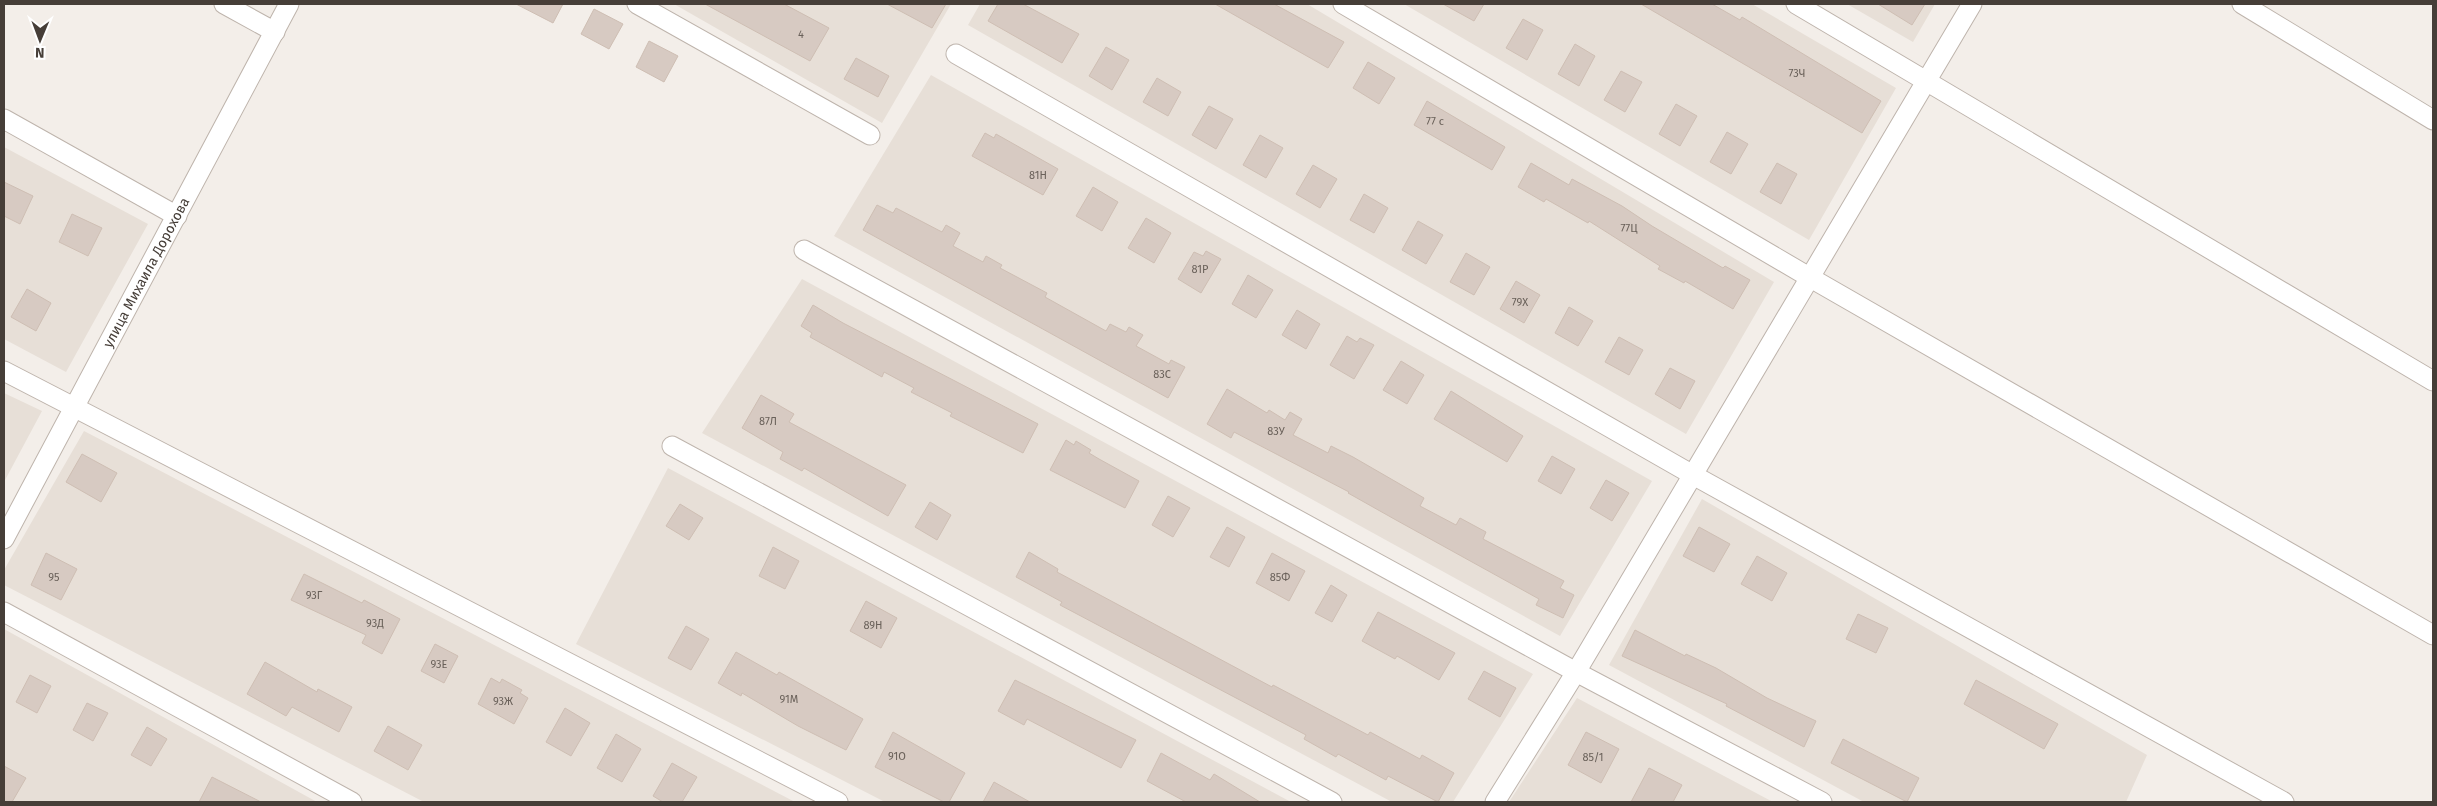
<svg xmlns="http://www.w3.org/2000/svg" width="2437" height="806" font-family="'Fira Sans',sans-serif">
<style>
.residential{fill:#e7dfd7}
.building{fill:#d7cac2;stroke:#cebeb3}
.lines{fill:none;stroke-linecap:round;stroke-linejoin:round}
.street-casing{stroke:#beb4ac;stroke-width:21}
.street{stroke:#fff;stroke-width:19}
.labels{text-anchor:middle;dominant-baseline:central;stroke-width:5;stroke-linejoin:round;paint-order:stroke}
.number-label{font-size:11px;fill:#6a615a}
.street-label{font-size:14px;fill:#463e38;stroke:#fff}
</style>
<rect width="100%" height="100%" fill="#f3eee9"/>
<!-- residential -->
<path class="residential" d="M674,4H951L882,123Z
M980,4H1307L1774,282L1686,434L968,25Z
M1404,4H1752L1896,88L1809,240Z
M1847,4H1935L1913,42Z
M931,75L1652,481L1560,636L834,236Z
M4,147L148,224L66,372L4,339Z
M802,279L1533,674L1453,802H1392L702,433Z
M4,393L42,411L4,482Z
M84,431L795,802H424L4,585V570Z
M668,468L1291,802H885L576,644Z
M1702,499L2147,755L2126,802H1864L1609,665Z
M4,629L317,802H4Z
M1577,698L1773,802H1509Z"/>
<!-- building -->
<path class="building" d="M516,4H563L553,23Z
M705,4H784L829,28L810,61Z
M887,4H946L932,28Z
M998,4H1023L1079,34L1062,63L988,21Z
M1215,4H1274L1344,42L1328,68Z
M1443,4H1484L1474,21Z
M1641,4H1712L1740,20L1742,17L1881,101L1862,133Z
M1878,4H1925L1912,25Z
M594,9L623,24L609,49L581,34Z
M1523,19L1543,30L1527,60L1506,48Z
M649,41L678,56L664,82L636,67Z
M1575,44L1595,56L1579,86L1558,74Z
M1106,47L1129,60L1112,90L1089,76Z
M856,58L889,76L878,97L844,79Z
M1368,62L1395,78L1379,104L1353,88Z
M1621,71L1642,82L1625,112L1604,100Z
M1157,78L1181,92L1168,116L1143,102Z
M1427,101L1505,147L1492,170L1414,125Z
M1676,104L1697,116L1680,146L1659,134Z
M1209,106L1233,119L1216,149L1192,135Z
M1727,132L1748,144L1731,174L1710,162Z
M985,133L994,138L996,134L1058,169L1043,195L972,156Z
M1260,135L1283,148L1266,178L1243,165Z
M1531,163L1569,185L1572,179L1622,206L1652,226L1723,268L1725,266L1750,280L1733,309L1685,281L1684,283L1658,269L1660,266L1589,221L1588,223L1546,199L1544,202L1518,187Z
M1777,163L1797,174L1781,204L1760,192Z
M1313,165L1337,179L1320,208L1296,194Z
M4,182L33,196L20,224L4,216Z
M1093,187L1118,202L1102,231L1076,216Z
M1364,194L1388,208L1374,233L1350,220Z
M877,205L893,213L896,208L942,232L946,225L960,233L953,246L983,262L986,256L1002,265L1000,268L1047,293L1045,297L1106,331L1110,324L1126,332L1129,327L1143,335L1136,346L1169,364L1171,360L1185,367L1168,398L863,230Z
M72,214L102,228L88,256L59,242Z
M1146,218L1171,233L1154,263L1128,248Z
M1418,221L1443,235L1426,264L1402,250Z
M1206,251L1221,259L1201,293L1178,279L1194,252L1203,256Z
M1466,253L1490,267L1474,295L1450,282Z
M1248,275L1273,290L1256,318L1232,304Z
M1516,281L1540,295L1524,323L1500,309Z
M27,289L51,303L36,331L11,317Z
M813,305L843,323L1038,424L1023,453L950,416L952,413L911,392L914,388L884,372L882,377L810,337L812,333L801,326Z
M1569,307L1593,321L1578,346L1555,333Z
M1297,310L1320,324L1306,349L1282,335Z
M1347,336L1357,342L1360,338L1374,345L1354,379L1330,365Z
M1619,337L1643,350L1629,375L1605,362Z
M1401,361L1424,375L1407,404L1383,390Z
M1670,368L1695,381L1680,409L1655,394Z
M1227,389L1267,413L1269,410L1285,420L1290,412L1302,419L1293,435L1328,453L1331,446L1353,457L1424,498L1420,506L1456,525L1460,518L1486,532L1483,539L1564,581L1560,588L1574,595L1563,618L1536,605L1539,599L1396,520L1348,493L1349,492L1234,432L1231,438L1207,424Z
M1451,391L1523,436L1507,462L1434,419Z
M761,395L794,414L789,422L906,485L888,516L804,468L802,471L780,459L783,452L742,428Z
M1066,440L1074,445L1076,441L1091,450L1089,453L1099,459L1139,481L1125,508L1050,470Z
M82,454L117,473L101,502L66,482Z
M1552,456L1575,469L1561,494L1538,481Z
M1606,480L1629,493L1612,521L1590,508Z
M1168,496L1190,508L1173,537L1152,525Z
M930,502L951,515L937,540L915,527Z
M680,504L703,518L689,540L666,526Z
M1227,527L1245,537L1229,567L1210,557Z
M1699,527L1730,544L1714,572L1683,556Z
M773,547L799,561L785,589L759,576Z
M1029,552L1058,569L1057,572L1272,687L1273,685L1368,735L1370,732L1420,759L1422,755L1454,773L1438,802L1388,776L1386,780L1338,754L1336,757L1304,739L1306,735L1060,605L1062,602L1016,577Z
M46,553L77,569L61,600L31,585Z
M1272,553L1305,571L1289,601L1256,583Z
M1757,556L1787,573L1772,601L1741,584Z
M304,574L362,603L364,600L400,619L382,654L362,643L366,635L291,600Z
M1331,585L1347,595L1332,622L1315,613Z
M866,601L897,618L881,648L850,631Z
M1378,612L1455,653L1439,680L1397,656L1395,659L1362,641Z
M1858,614L1888,628L1876,653L1846,639Z
M686,626L709,639L691,670L668,658Z
M1635,630L1685,656L1686,654L1716,668L1767,698L1816,721L1804,747L1726,706L1727,704L1622,656Z
M435,644L458,656L444,683L421,671Z
M736,652L777,675L779,672L863,719L846,750L798,726L742,693L741,696L718,683Z
M265,662L317,692L318,689L352,707L339,732L292,707L286,716L247,694Z
M1484,671L1516,688L1500,717L1468,699Z
M30,675L51,686L37,713L16,702Z
M491,678L500,683L502,679L522,690L520,693L528,698L514,724L478,704Z
M1015,680L1136,740L1121,768L1027,719L1024,725L998,711Z
M1976,680L2058,724L2044,749L1964,704Z
M87,703L108,713L93,741L73,730Z
M565,708L590,723L571,756L546,742Z
M388,726L422,745L408,770L374,751Z
M147,727L167,739L151,766L131,755Z
M893,732L965,773L949,802H944L875,767Z
M1586,732L1619,749L1601,783L1568,765Z
M616,734L641,749L622,782L597,768Z
M1843,739L1919,778L1907,802L1831,763Z
M1161,753L1210,780L1214,774L1260,802H1186L1147,781Z
M672,763L697,777L682,802H663L653,796Z
M4,766L26,778L12,802H4Z
M1649,768L1682,785L1673,802H1631Z
M212,777L261,802H199Z
M994,782L1030,802H983Z"/>
<g class="lines">
<!-- street casing -->
<g class="street-casing">
<g id="street">
<path d="M224,4L275,32"/>
<path d="M637,4L870,135"/>
<path d="M1343,4L1809,277L2433,635"/>
<path d="M1796,4L2433,381"/>
<path d="M2242,4L2433,120"/>
<path d="M956,54L1693,475L2284,802"/>
<path d="M4,119L177,216"/>
<path d="M804,250L1576,672L1822,802"/>
<path d="M4,371L838,802"/>
<path d="M672,446L1332,802"/>
<path id="s1" d="M4,539L289,4"/>
<path d="M4,612L352,802"/>
<path d="M1495,802L1576,672L1972,4"/>
</g>
</g>
<!-- street -->
<use href="#street" class="street"/>
</g>
<g class="labels">
<!-- number labels -->
<g class="number-label">
<text x="801" y="34">4</text>
<text x="1797" y="73">73Ч</text>
<text x="1435" y="121">77 с</text>
<text x="1038" y="175">81Н</text>
<text x="1629" y="228">77Ц</text>
<text x="1200" y="269">81Р</text>
<text x="1520" y="302">79Х</text>
<text x="1162" y="374">83С</text>
<text x="768" y="421">87Л</text>
<text x="1276" y="431">83У</text>
<text x="54" y="577">95</text>
<text x="1280" y="577">85Ф</text>
<text x="314" y="595">93Г</text>
<text x="375" y="623">93Д</text>
<text x="873" y="625">89Н</text>
<text x="439" y="664">93Е</text>
<text x="789" y="699">91М</text>
<text x="503" y="701">93Ж</text>
<text x="897" y="756">91О</text>
<text x="1593" y="757">85/1</text>
</g>
<!-- street labels -->
<g class="street-label">
<text stroke="none"><textPath href="#s1" startOffset="302">улица Михаила Дорохова</textPath></text>
</g>
</g>
<!-- border -->
<rect width="2437" height="806" fill="none" stroke="#463e38" stroke-width="10"/>
<!-- north arrow -->
<g transform="translate(40 40) rotate(181)" stroke="#ffffff" stroke-width="4" paint-order="stroke">
<path d="M0-4L9 19L0 12L-9 19Z" fill="#463e38"/>
<text y="-8" font-size="14" font-weight="bold" text-anchor="middle" fill="#463e38">N</text>
</g>
</svg>
